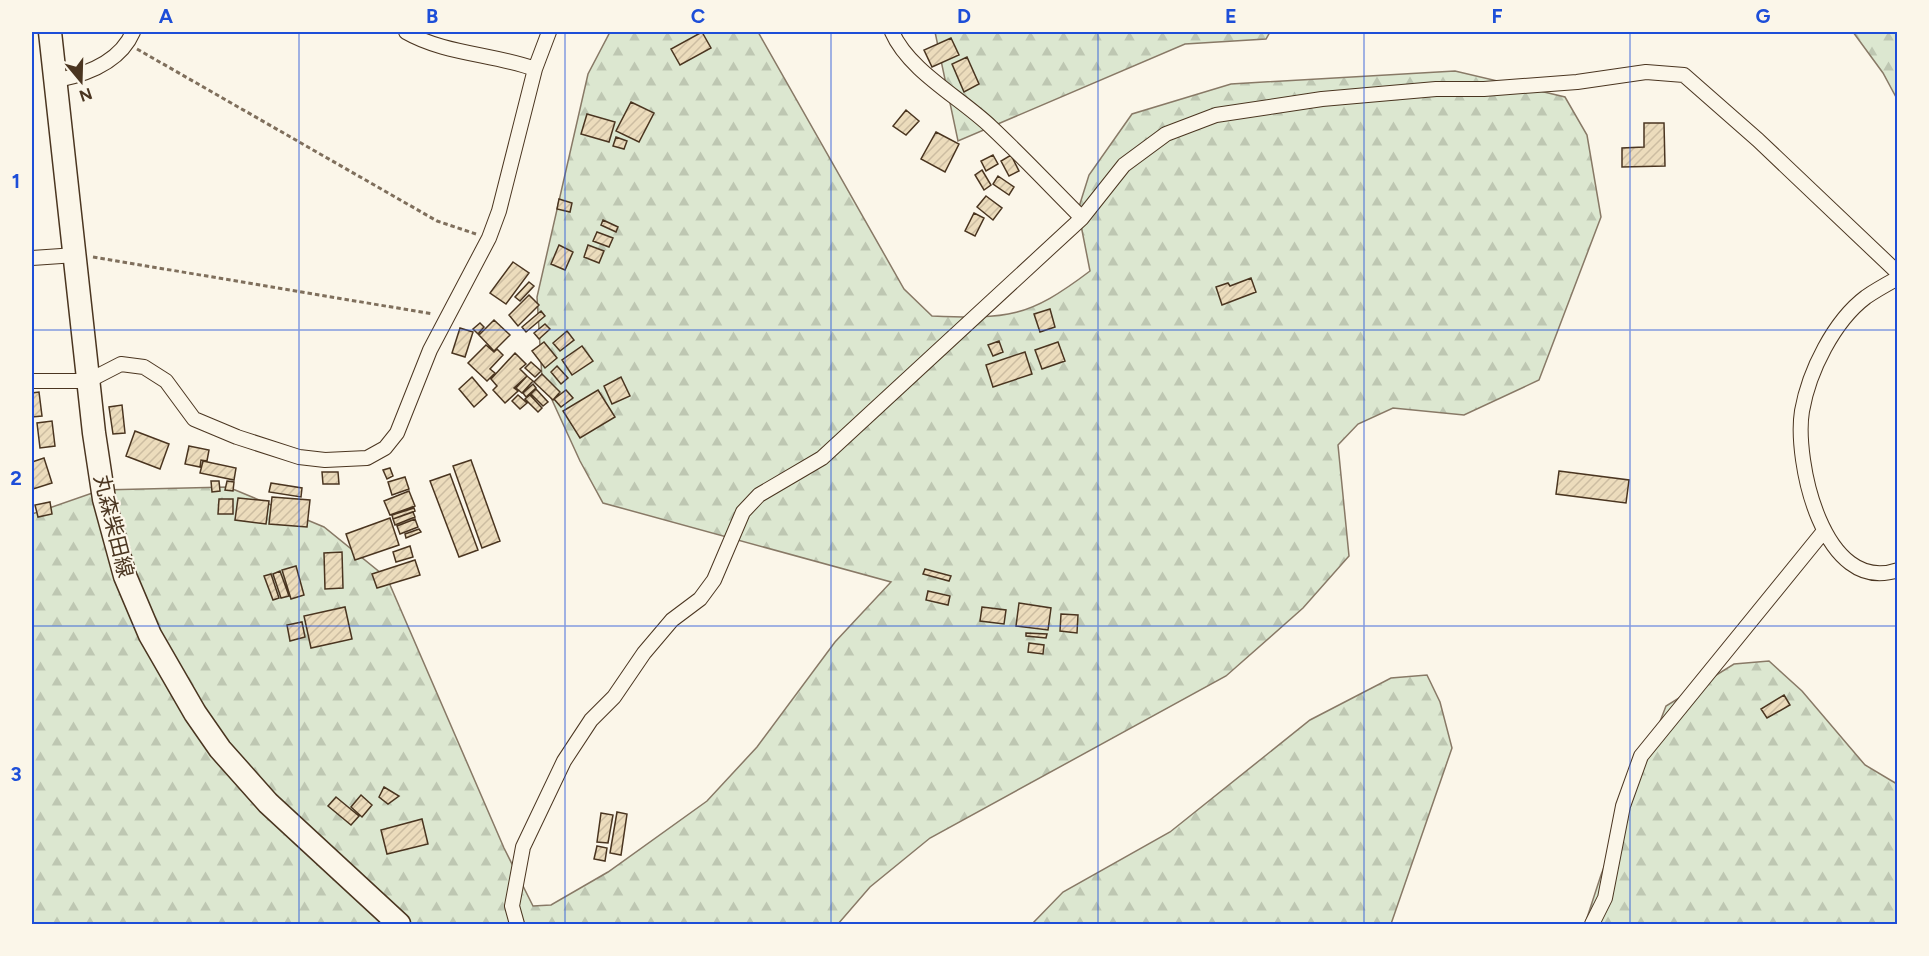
<svg xmlns="http://www.w3.org/2000/svg" width="1929" height="956" font-family="Figtree,'Noto Sans JP',sans-serif">
<style>
.forest{fill:url(#forest-firs);stroke:#887966;stroke-width:1.5}
.building{fill:url(#building-hatch);stroke:#4a3520;stroke-width:1.5}
.lines{fill:none;stroke-linecap:round;stroke-linejoin:round}
.minor-casing{stroke:#4a3520;stroke-width:16}
.primary-casing{stroke:#4a3520;stroke-width:25}
.path{stroke:#7f6f5c;stroke-width:3;stroke-dasharray:4.5 3;stroke-linecap:butt}
.minor{stroke:#fbf6e9;stroke-width:14}
.primary{stroke:#fbf6e9;stroke-width:22}
.grid{fill:none;stroke:#1d4ed8;stroke-width:1.5;stroke-opacity:0.55}
.labels{text-anchor:middle;dominant-baseline:central;stroke-width:4.5;stroke-linejoin:round;paint-order:stroke}
.street-label{font-size:21px;fill:#4a3520;stroke:#fbf6e9}
.neatline{fill:none;stroke:#1d4ed8;stroke-width:2}
.grid-label{font-size:20px;text-anchor:middle;font-weight:bold;fill:#1d4ed8}
</style>
<defs>
<pattern id="forest-firs" width="22" height="20" patternUnits="userSpaceOnUse" patternTransform="scale(1.5)"><rect width="22" height="20" fill="#dce7d0"/><path d="M5 1l3.5 6h-7zM16 11l3.5 6h-7z" fill="#bec7b2"/></pattern>
<pattern id="building-hatch" width="6" height="6" patternUnits="userSpaceOnUse" patternTransform="scale(1.5)"><rect width="6" height="6" fill="#ecdcbc"/><path d="M-1 1l2-2M0 6l6-6M5 7l2-2" fill="none" stroke="#ccbda1"/></pattern>
</defs>
<rect width="100%" height="100%" fill="#fbf6e9"/>
<!-- forest -->
<path class="forest" d="M610,32H758L904,289L932,316C1008,319 1028,318 1090,271L1078,210L1089,175L1132,114L1231,84L1455,71L1565,97L1587,135L1601,217L1539,380L1464,415L1393,408L1358,424L1338,445L1349,556L1303,608L1226,676L930,838L870,887L838,924H32V514L101,490L228,487L324,527L387,578L504,848L533,906L551,905L608,872L707,801L757,747L835,642L891,582L603,503L580,461L542,378L537,297L588,74Z
M935,32H1270L1266,39L1185,44L958,141Z
M1853,32H1897V99L1883,73Z
M1769,661L1802,691L1865,765L1897,784V924H1585L1601,875L1666,706L1734,664Z
M1427,675L1440,702L1452,748L1391,924H1032L1063,892L1170,832L1310,720L1391,678Z"/>
<!-- building -->
<path class="building" d="M702,32L711,48L680,65L671,49Z
M951,38L959,55L932,67L924,50Z
M967,57L979,84L964,92L952,64Z
M631,102L654,113L639,142L616,131Z
M906,110L919,121L906,135L893,126Z
M587,114L615,122L609,142L581,134Z
M1644,123H1664L1665,166L1622,167V148L1644,147Z
M936,132L959,144L945,172L921,159Z
M616,137L627,141L624,149L613,146Z
M993,155L998,164L986,171L981,161Z
M1011,155L1019,171L1009,176L1001,161Z
M982,170L991,185L984,190L975,175Z
M998,176L1014,187L1009,195L993,184Z
M986,196L1002,208L993,220L977,207Z
M559,199L572,203L570,212L557,209Z
M974,213L984,218L975,236L965,231Z
M603,220L618,227L616,232L601,225Z
M597,232L613,238L609,247L593,241Z
M559,245L573,252L565,270L551,264Z
M588,245L604,251L599,263L584,257Z
M513,262L529,273L506,304L490,293Z
M1251,278L1256,292L1222,305L1216,287L1228,283L1230,286Z
M529,282L534,286L520,301L515,297Z
M529,295L539,305L518,326L509,315Z
M1050,309L1055,327L1040,332L1034,314Z
M541,311L545,316L526,332L522,327Z
M494,320L510,335L494,351L479,335Z
M480,323L484,327L478,334L473,329Z
M545,324L550,329L539,339L534,333Z
M460,328L473,332L465,357L452,353Z
M567,331L574,340L560,351L553,343Z
M999,341L1003,352L993,356L988,345Z
M544,342L557,358L545,368L532,351Z
M1058,342L1065,361L1042,369L1035,350Z
M486,345L494,352L497,349L503,355L490,369L495,373L487,381L468,363Z
M582,346L593,361L572,375L562,360Z
M1025,352L1032,374L993,387L986,365Z
M515,353L526,364L520,369L527,376L514,388L518,391L505,403L493,390L497,386L491,379Z
M531,362L541,371L535,377L525,368Z
M557,366L568,378L561,384L551,372Z
M542,374L560,392L553,400L534,382Z
M527,376L533,381L522,393L516,388Z
M472,377L487,395L474,407L459,389Z
M621,377L630,396L612,404L604,386Z
M533,384L536,388L526,397L523,393Z
M536,389L548,402L543,406L531,394Z
M566,390L573,398L561,407L554,399Z
M598,390L615,417L580,438L563,411Z
M39,392L42,416L32,417V393Z
M518,395L527,403L520,409L512,401Z
M530,395L542,408L538,412L525,399Z
M122,405L125,433L113,434L109,407Z
M52,421L55,446L40,448L37,423Z
M135,431L169,444L160,469L126,456Z
M189,446L209,450L207,461L201,460L200,467L185,464Z
M44,458L52,483L33,489L32,462Z
M471,460L500,541L482,548L453,466Z
M203,461L236,468L234,480L200,473Z
M390,468L393,476L387,479L383,470Z
M1559,471L1629,480L1626,503L1556,494Z
M322,472H338L339,484H323Z
M450,474L478,550L459,557L430,481Z
M405,477L409,489L392,495L388,482Z
M211,481H219L220,491L212,492Z
M227,481L234,482L233,491L225,490Z
M271,483L302,488L301,497L269,492Z
M409,491L415,506L390,515L384,501Z
M272,497L310,500L307,527L269,524Z
M238,498L269,501L266,524L235,520Z
M219,499H233V514H218Z
M50,502L52,514L38,517L35,505Z
M414,508L415,511L393,519L392,515Z
M413,512L415,517L395,525L393,519Z
M390,518L399,545L355,560L346,534Z
M415,519L418,527L400,534L397,526Z
M419,529L421,532L406,538L405,534Z
M410,546L413,557L396,562L393,552Z
M342,552L343,588L325,589L324,553Z
M415,560L420,575L377,588L372,574Z
M296,566L304,595L291,599L282,570Z
M925,569L951,576L949,581L923,574Z
M280,571L289,596L281,598L273,574Z
M271,574L279,598L273,600L264,576Z
M928,591L950,596L948,605L926,600Z
M1019,603L1051,608L1048,630L1016,626Z
M345,607L352,639L311,648L304,616Z
M982,607L1006,610L1004,624L980,621Z
M1061,614L1078,615L1077,633L1060,631Z
M302,622L305,637L290,641L287,625Z
M1026,633L1047,634L1046,638L1026,636Z
M1029,643L1044,645L1043,654L1028,652Z
M1784,695L1790,705L1767,718L1761,709Z
M384,787L399,796L388,804L379,797Z
M361,795L372,805L362,817L351,807Z
M336,797L359,816L351,825L328,806Z
M617,812L627,814L621,855L610,853Z
M601,813L613,815L608,843L597,842Z
M422,819L428,844L387,854L381,830Z
M597,846L607,848L605,861L594,859Z"/>
<g class="lines">
<!-- minor casing -->
<g class="minor-casing">
<path id="minor" d="M406,32C444,54 494,54 535,69
M892,32C909,71 961,98 991,127C1022,156 1052,188 1082,218
M58,80C88,74 120,62 133,32
M32,258L76,255
M1898,278C1887,284 1876,290 1866,297C1834,321 1809,371 1802,411C1794,460 1823,596 1898,570
M32,381H88L121,364L144,367L166,381L194,419L237,437L299,457L325,460L367,458L385,448L397,433L430,350L489,238L499,211L535,69L549,32
M517,924L512,906L523,847L564,761L591,720L614,697L644,653L672,620L700,599L714,580L743,512L759,495L822,458L1082,218L1124,165L1166,134L1216,115L1322,99L1436,89H1484L1577,82L1646,72L1684,75L1758,140L1898,273
M1592,924L1605,898L1623,806L1641,756L1824,531"/>
</g>
<!-- primary casing -->
<g class="primary-casing">
<path id="primary" d="M50,32L94,433L104,499L125,576L150,635L195,713L220,749L268,803L399,924"/>
</g>
<!-- path -->
<path class="path" d="M137,49L437,221L476,234
M93,257L433,314"/>
<!-- minor -->
<use href="#minor" class="minor"/>
<!-- primary -->
<use href="#primary" class="primary"/>
</g>
<!-- grid -->
<path class="grid" d="M299,32V924M565,32V924M831,32V924M1098,32V924M1364,32V924M1630,32V924M32,330H1898M32,626H1898"/>
<g class="labels">
<!-- street labels -->
<g class="street-label">
<text transform="translate(114 526) rotate(76)">丸森柴田線</text>
</g>
</g>
<!-- border -->
<rect width="1929" height="956" fill="none" stroke="#fbf6e9" stroke-width="66"/>
<!-- north arrow -->
<g transform="translate(81 81) rotate(161)" stroke="#fbf6e9" stroke-width="4.5" paint-order="stroke">
<path d="M0-4.5L10 22L0 15L-10 22Z" fill="#4a3520"/>
<text y="-9" font-size="16" font-weight="bold" text-anchor="middle" fill="#4a3520">N</text>
</g>
<rect x="33" y="33" width="1863" height="890" class="neatline"/>
<g class="grid-label">
<text x="166" y="23">A</text>
<text x="432" y="23">B</text>
<text x="698" y="23">C</text>
<text x="964" y="23">D</text>
<text x="1231" y="23">E</text>
<text x="1497" y="23">F</text>
<text x="1763" y="23">G</text>
<text x="16" y="188">1</text>
<text x="16" y="485">2</text>
<text x="16" y="781">3</text>
</g>
</svg>
